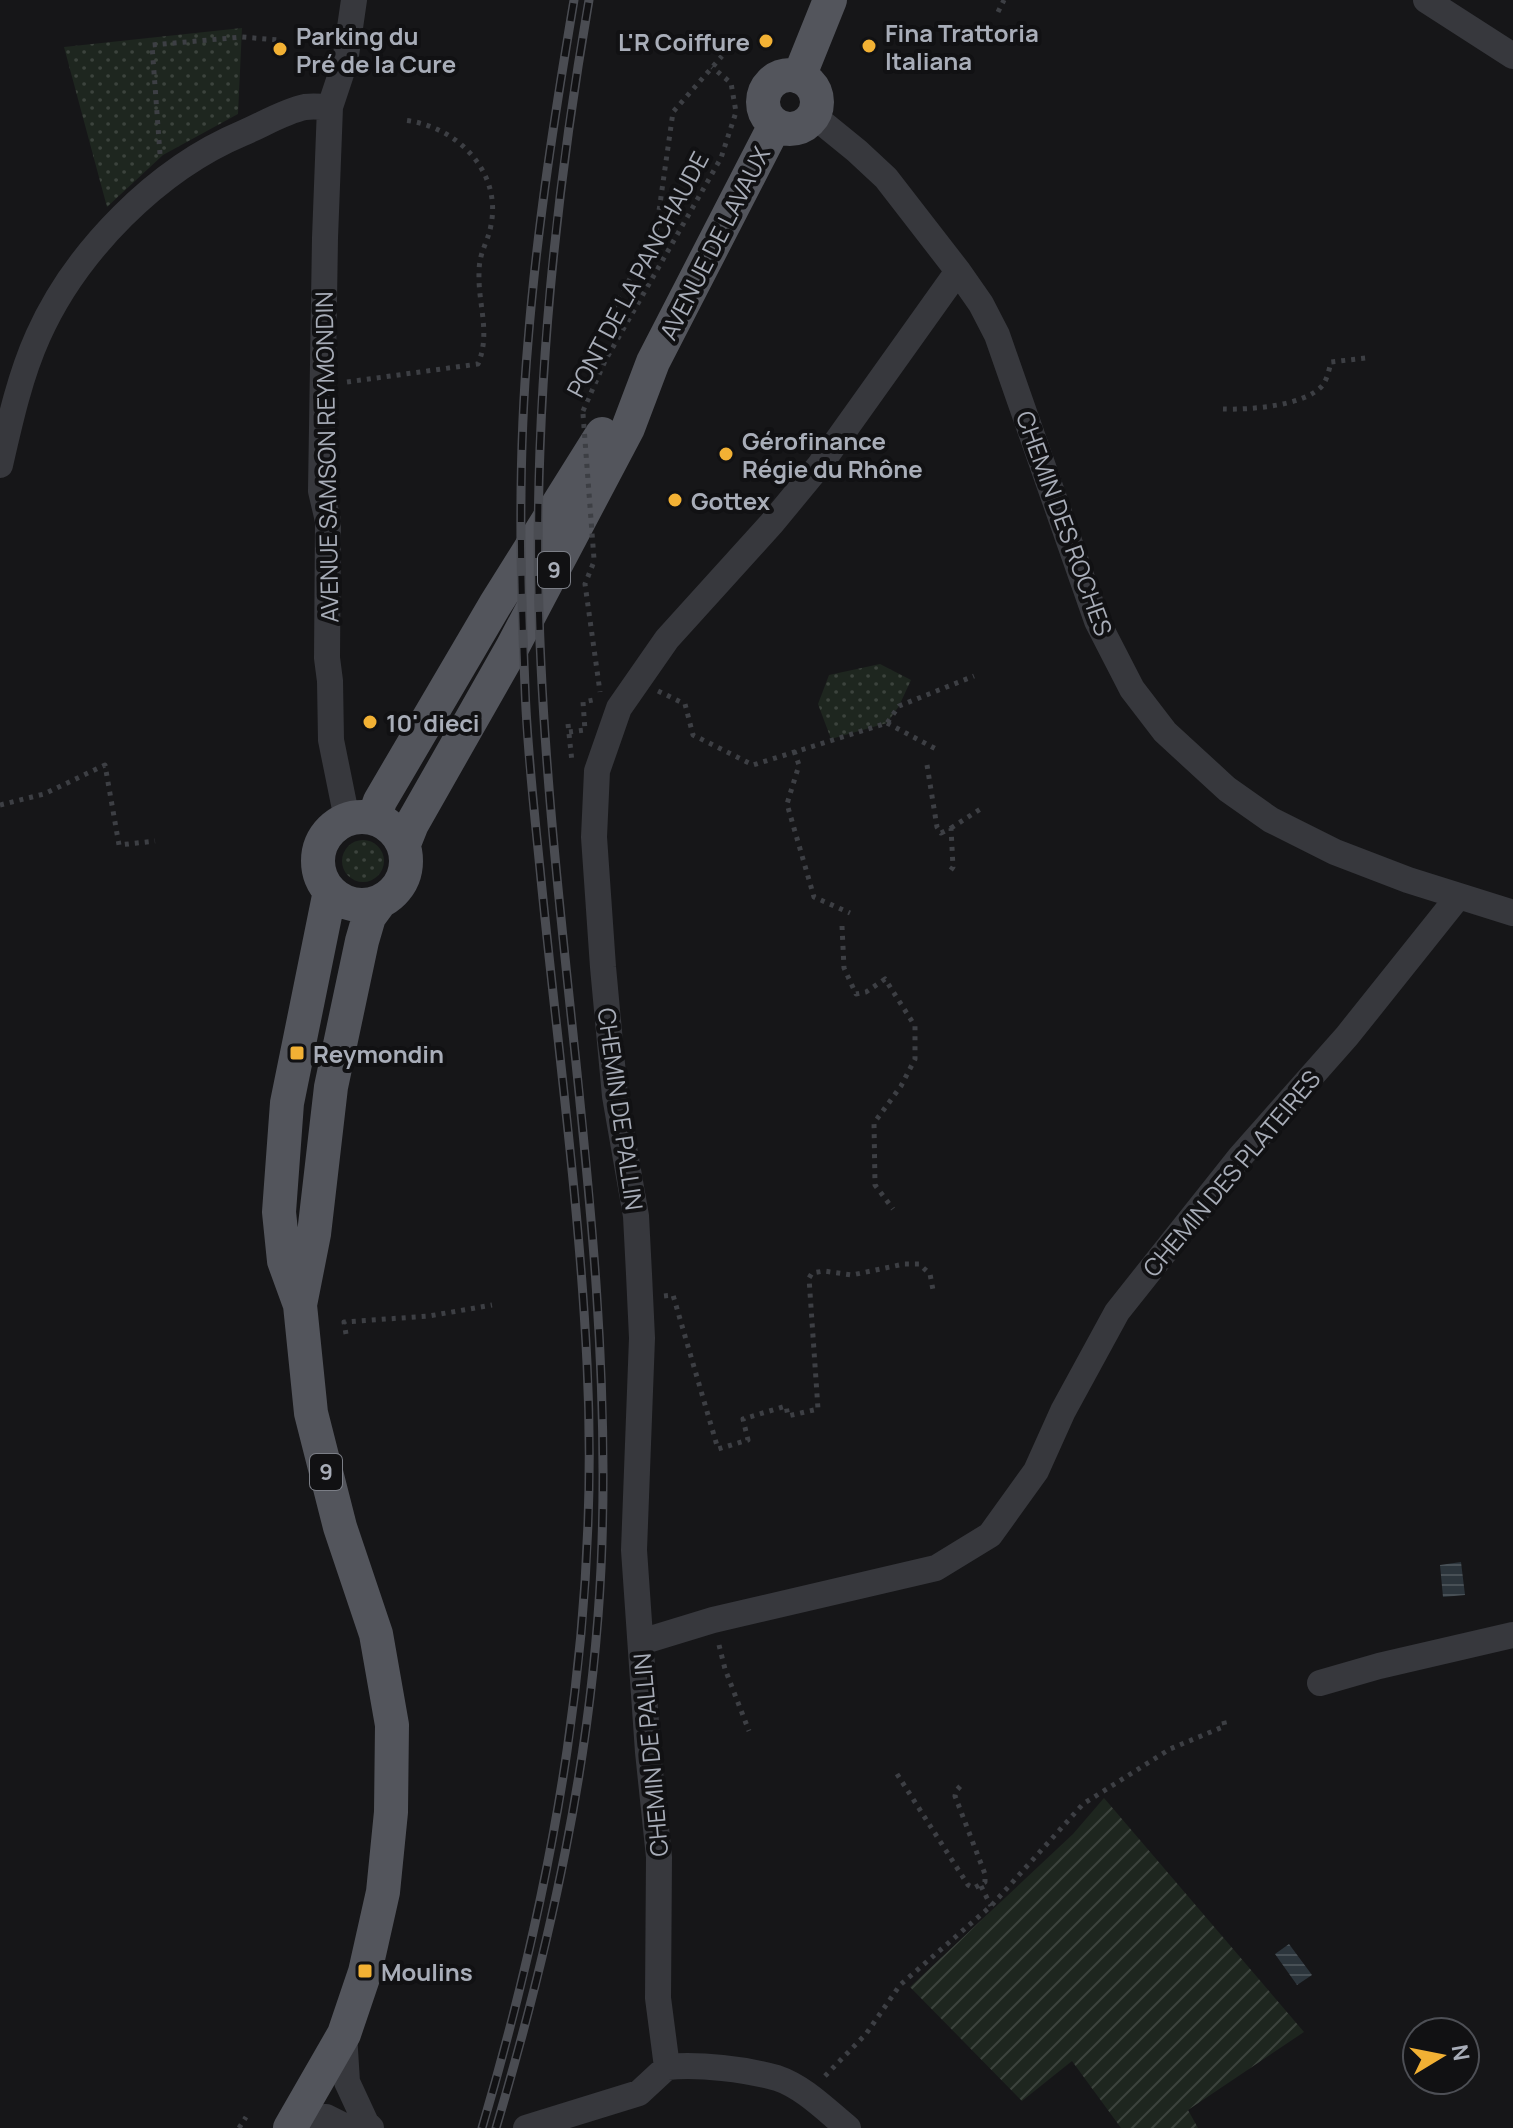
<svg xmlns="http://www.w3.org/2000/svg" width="1513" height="2128" font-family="Manrope,sans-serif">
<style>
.grass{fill:url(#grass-dots)}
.garden{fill:url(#garden-furrows)}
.water{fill:url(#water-rules)}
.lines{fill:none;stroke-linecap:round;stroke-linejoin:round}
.path{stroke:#3d3f44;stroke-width:5;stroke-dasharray:4 6;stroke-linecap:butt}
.minor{stroke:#37383d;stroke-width:26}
.major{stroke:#53555c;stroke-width:34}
.rail-casing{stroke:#4a4c52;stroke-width:9}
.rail{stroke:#111113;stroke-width:6;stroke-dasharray:18;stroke-linecap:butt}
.path-bridge{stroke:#3d3f44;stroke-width:5;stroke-dasharray:4 6;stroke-linecap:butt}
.poi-dot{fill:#f2b134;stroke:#111113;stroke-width:3}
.labels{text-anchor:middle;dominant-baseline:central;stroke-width:8;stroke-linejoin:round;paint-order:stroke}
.shield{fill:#111113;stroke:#7b7e86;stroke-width:2}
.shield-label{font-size:22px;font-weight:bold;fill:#a8adb8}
.poi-label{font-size:24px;font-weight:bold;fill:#a8adb8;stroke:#111113;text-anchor:start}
.street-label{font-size:24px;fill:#a8adb8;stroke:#111113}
</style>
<defs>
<pattern id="grass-dots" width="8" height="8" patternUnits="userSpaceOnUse" patternTransform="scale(2)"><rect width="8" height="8" fill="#1e261f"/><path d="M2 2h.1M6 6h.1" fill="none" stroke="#3c433d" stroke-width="1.8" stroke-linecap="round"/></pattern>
<pattern id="garden-furrows" width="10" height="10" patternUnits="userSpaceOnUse" patternTransform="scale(2)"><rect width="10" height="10" fill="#1e261f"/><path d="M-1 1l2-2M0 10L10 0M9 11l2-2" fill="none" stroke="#3c433d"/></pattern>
<pattern id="water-rules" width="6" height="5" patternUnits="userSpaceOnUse" patternTransform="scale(2)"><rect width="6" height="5" fill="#2c353c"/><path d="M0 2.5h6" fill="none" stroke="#485056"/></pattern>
</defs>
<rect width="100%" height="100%" fill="#161618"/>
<!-- grass -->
<path class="grass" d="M242,28L238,114L163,155L107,207L64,47Z
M880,664L911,680L899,706L887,723L831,739L818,704L829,675Z
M342 861a21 21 0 1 1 42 0a21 21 0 1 1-42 0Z"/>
<!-- garden -->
<path class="garden" d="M1104,1798L1304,2032L1188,2110L1198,2128H1121L1072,2061L1022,2101L910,1987L1073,1834Z"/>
<!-- water -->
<path class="water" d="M1461,1562L1465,1595L1443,1597L1440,1565Z
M1289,1944L1312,1975L1297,1985L1275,1954Z"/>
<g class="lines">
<!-- path -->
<path class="path" d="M998,12L1004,0
M160,154L152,45L242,37L279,40
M584,361L656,232L673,112L722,56
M347,382L478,364C491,333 478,305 479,273C479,251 488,243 491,225C502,170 455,125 403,120
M1223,409C1249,410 1304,406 1322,386C1327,380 1329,370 1331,362L1366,358
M583,411L605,361L721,158L736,112L731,83L712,67
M593,564L585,584L600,692
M658,691L685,704L693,735L753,765L887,723L899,706L974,676
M887,723L936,749
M568,724L572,762
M569,732L585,730L583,702L598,699
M794,751L799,765L787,804L814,897L850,913
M927,765L937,827L941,833L951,828L953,867L948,874
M0,805L44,794L105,765L119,845L155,841
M951,828L982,808
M842,926L844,968L856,994L866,992L885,979L915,1026V1059L901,1086L874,1123L875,1185L893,1209
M664,1296L673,1295L718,1449L748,1440L743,1419L786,1406L788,1416L818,1409L809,1278L812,1273L824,1271L852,1275L904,1264H919L930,1274L933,1290
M346,1334L344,1322L429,1316L492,1305
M719,1645L725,1669L749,1731
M897,1774L968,1885L974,1888L985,1882V1874L955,1796L956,1791L963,1783
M981,1886L991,1906
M825,2076L866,2034L900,1985L991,1906L1083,1804L1170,1749L1225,1726L1223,1718
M239,2128L246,2117"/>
<!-- minor -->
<path class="minor" d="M1426,0L1513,56
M814,116L857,151L886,178L958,271L981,304L997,335L1097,621L1132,689L1165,732L1227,789L1271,820L1335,852L1408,880L1513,913
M0,465C10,421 20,376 38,336C76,251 157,169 243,133C262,125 285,111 305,107C313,106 322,107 330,107
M347,819L331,740L330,681L327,658L328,521L321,491L325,238L330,107L345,62L354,0
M641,1642L713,1620L936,1568L990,1535L1036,1471L1063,1411L1117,1312L1240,1157L1347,1036L1458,897
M1320,1683L1379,1666L1513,1635
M344,2034L347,2082L366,2123L371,2128
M667,2067L658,1998L659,1857L648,1752L634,1550L642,1338L639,1274L636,1216L615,1096L603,967L594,837L597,771L619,708L667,639L772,523L819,466L958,271
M295,2121L326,2117L348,2128
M526,2128L639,2093L667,2067C700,2064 745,2069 777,2078C804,2087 827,2111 848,2128"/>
<!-- major -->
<path class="major" d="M763 102a27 27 0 1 1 54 0a27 27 0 1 1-54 0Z
M799,77L830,0
M318 861a44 44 0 1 1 88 0a44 44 0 1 1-88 0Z
M374,818L380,801L495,605L602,434
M404,844L412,824L512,648L628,428L653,362L775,125
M300,1305L314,1234L331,1087L362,941L369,917L380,902
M290,2128L344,2034L365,1972L383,1892L391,1812L392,1725L376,1634L340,1527L311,1413L300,1305L284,1261L279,1212L287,1103L330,891"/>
<!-- rail casing -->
<g class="rail-casing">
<path id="rail" d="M482,2128C556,1877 600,1626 587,1363C579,1198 556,1034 540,869C534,808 527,748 525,687C520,572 518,456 528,342C537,227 555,113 574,0
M496,2128C550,1945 592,1759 601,1568C615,1265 555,967 541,665C530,442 551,219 589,0"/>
</g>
<!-- rail -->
<use href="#rail" class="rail"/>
<!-- path-bridge -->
<path class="path-bridge" d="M583,414L594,559"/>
</g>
<!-- markers -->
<g class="poi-dot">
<circle cx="766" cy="41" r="8"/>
<circle cx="869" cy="46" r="8"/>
<circle cx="280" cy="49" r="8"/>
<circle cx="726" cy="454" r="8"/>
<circle cx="675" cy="500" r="8"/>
<circle cx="370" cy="722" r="8"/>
<rect x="289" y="1045" width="16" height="16" rx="4"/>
<rect x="357" y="1963" width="16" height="16" rx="4"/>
</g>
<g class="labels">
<!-- shield labels -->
<g class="shield">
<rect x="538" y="552" width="32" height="36" rx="6"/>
<rect x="310" y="1454" width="32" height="36" rx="6"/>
</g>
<g class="shield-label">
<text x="554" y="570">9</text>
<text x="326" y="1472">9</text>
</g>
<!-- poi labels -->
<g class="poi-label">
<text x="885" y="32">Fina Trattoria<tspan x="885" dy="28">Italiana</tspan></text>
<text x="296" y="35">Parking du<tspan x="296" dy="28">Pré de la Cure</tspan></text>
<text x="750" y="41" text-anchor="end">L'R Coiffure</text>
<text x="742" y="440">Gérofinance<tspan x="742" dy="28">Régie du Rhône</tspan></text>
<text x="691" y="500">Gottex</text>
<text x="386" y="722">10' dieci</text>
<text x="313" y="1053">Reymondin</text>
<text x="381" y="1971">Moulins</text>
</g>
<!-- street labels -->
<g class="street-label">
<text transform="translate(714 243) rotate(-63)">AVENUE DE LAVAUX</text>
<text transform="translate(637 274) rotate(-62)">PONT DE LA PANCHAUDE</text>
<text transform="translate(326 457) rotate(-91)">AVENUE SAMSON REYMONDIN</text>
<text transform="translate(1065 523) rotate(70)">CHEMIN DES ROCHES</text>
<text transform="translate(621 1109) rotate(82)">CHEMIN DE PALLIN</text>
<text transform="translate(1231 1173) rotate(-50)">CHEMIN DES PLATEIRES</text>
<text transform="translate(650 1755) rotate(-95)">CHEMIN DE PALLIN</text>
</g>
</g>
<!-- north arrow -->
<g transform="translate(1441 2056) rotate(80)"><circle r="38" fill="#111113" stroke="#4d4f55" stroke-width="2"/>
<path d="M0-6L14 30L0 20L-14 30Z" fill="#f2b134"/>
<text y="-12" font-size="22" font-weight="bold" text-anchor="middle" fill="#a8adb8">N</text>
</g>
</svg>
